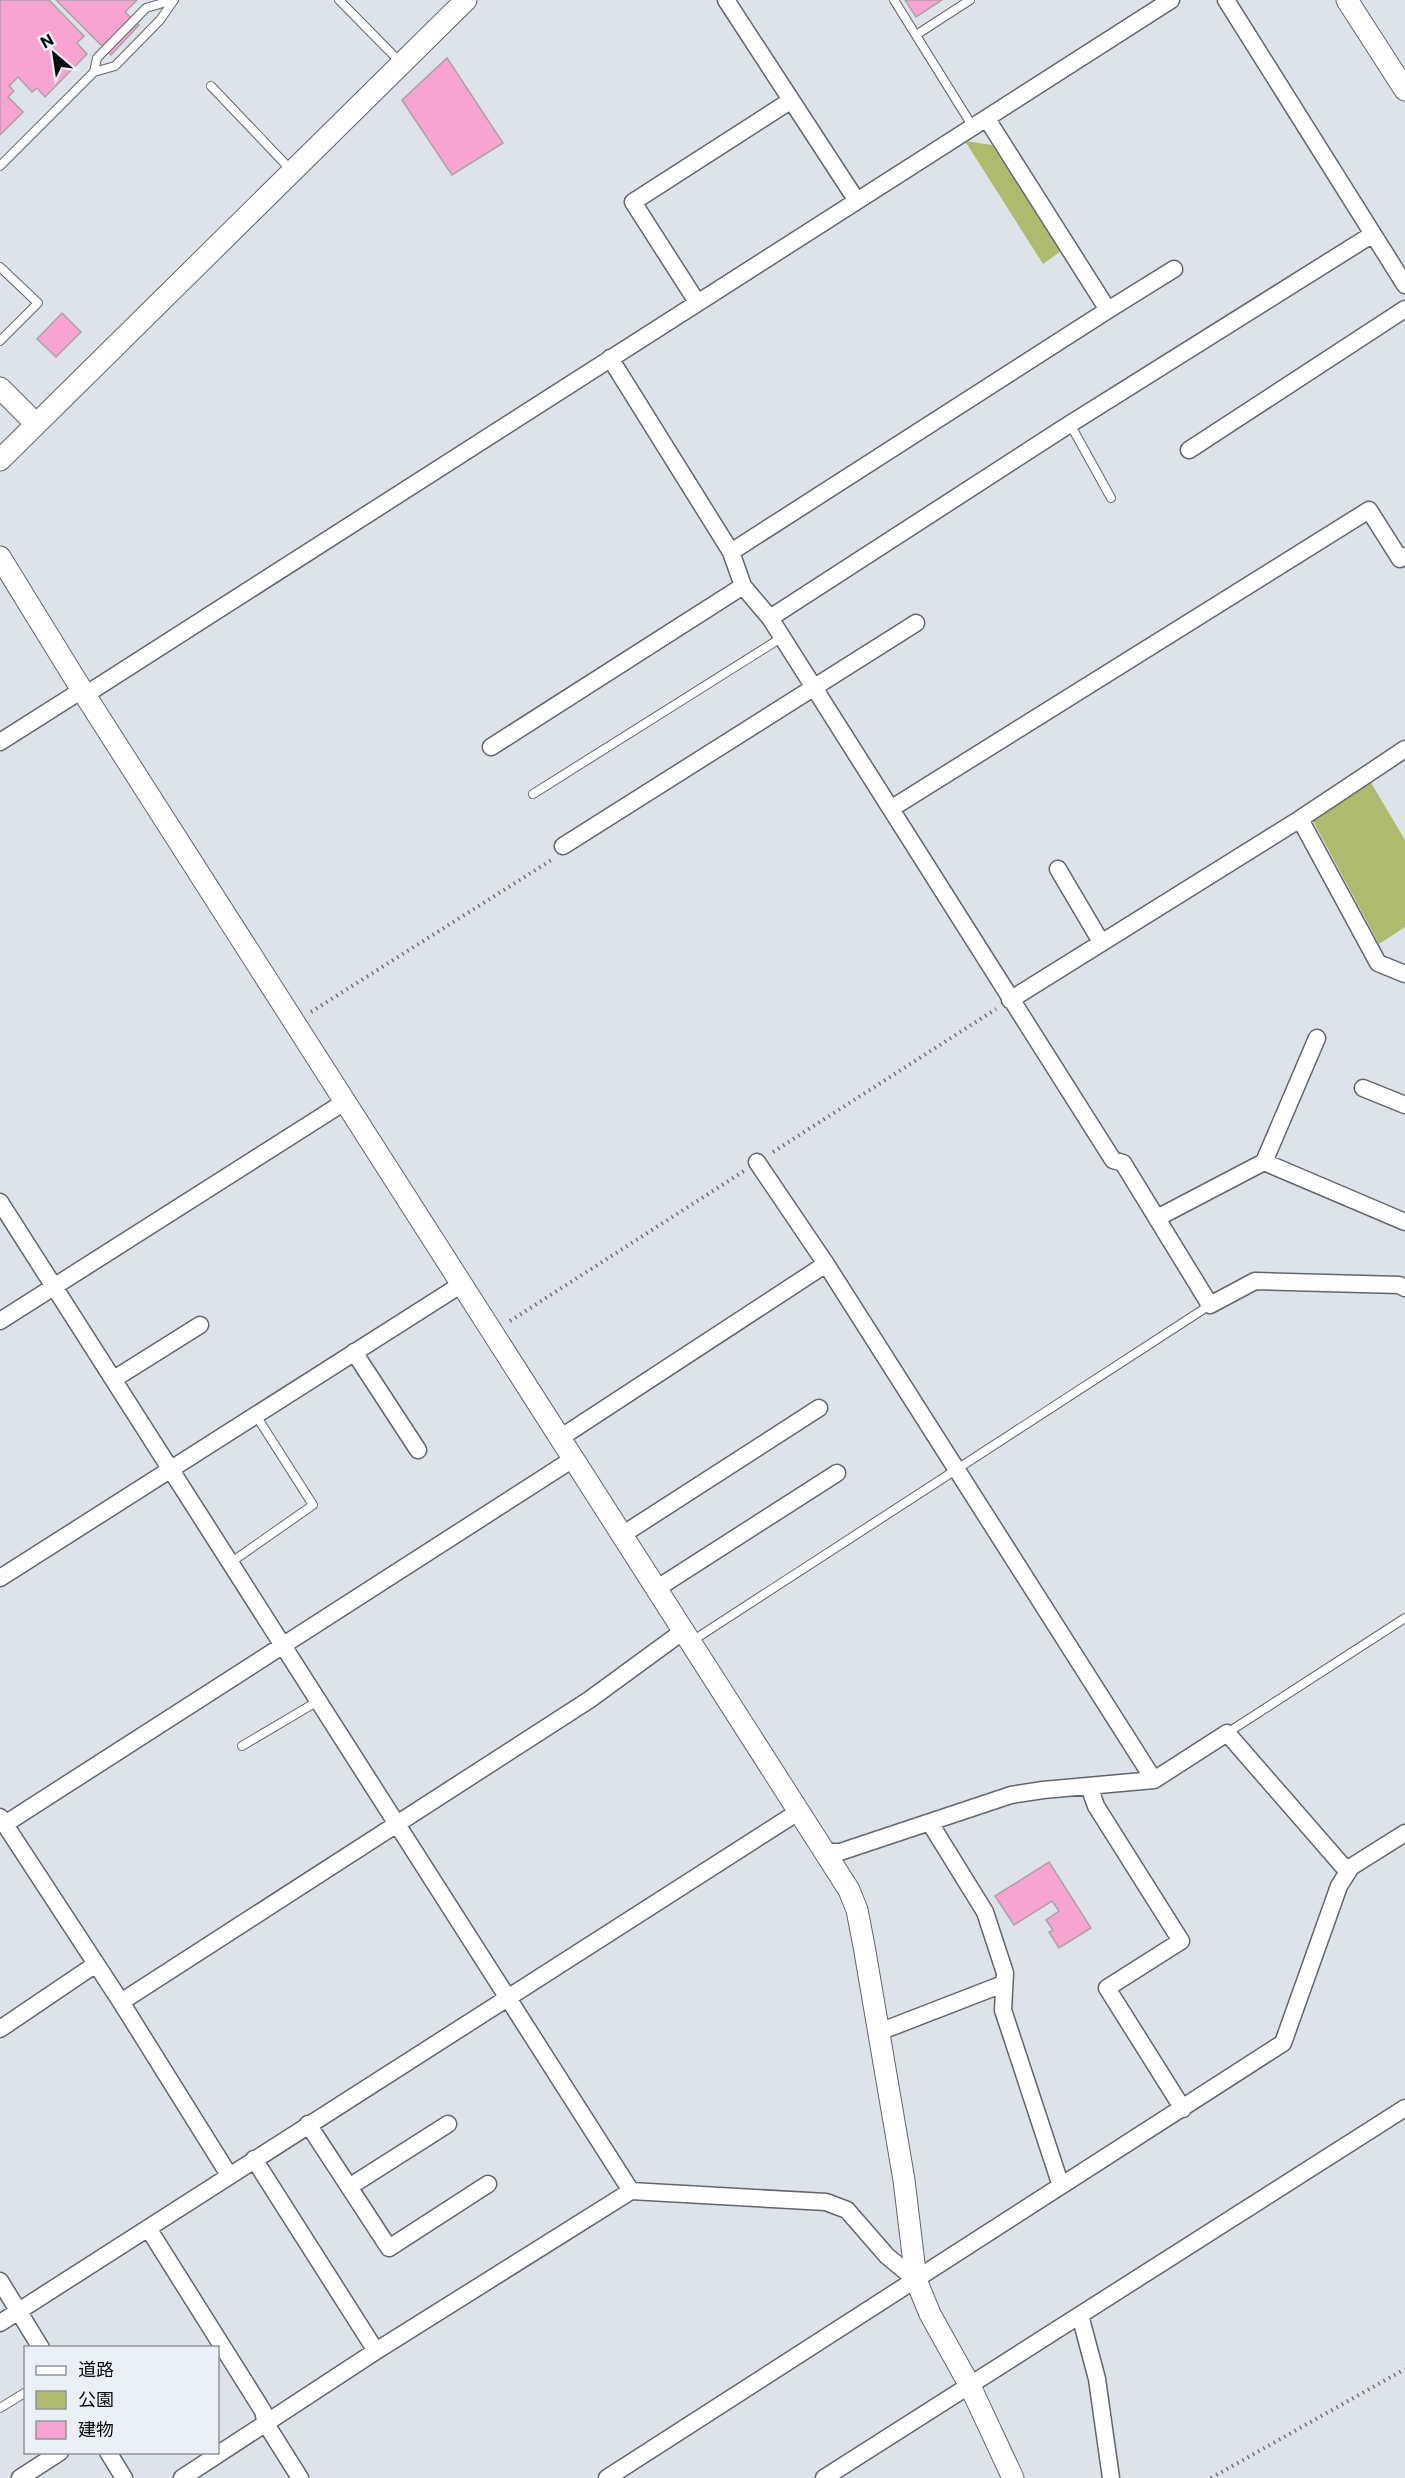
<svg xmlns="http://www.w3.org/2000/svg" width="1405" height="2478" font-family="Commissioner,'Noto Sans JP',sans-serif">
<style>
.green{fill:#aebb6e}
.building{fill:#f7a4d1;stroke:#aaa2a6;stroke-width:1.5}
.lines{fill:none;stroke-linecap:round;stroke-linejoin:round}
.service-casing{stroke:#61666b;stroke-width:10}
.minor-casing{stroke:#61666b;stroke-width:19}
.tertiary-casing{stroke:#61666b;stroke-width:23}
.path{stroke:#6e7176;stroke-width:4;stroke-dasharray:1.5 4.5;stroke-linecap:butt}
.service{stroke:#fff;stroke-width:8}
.minor{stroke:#fff;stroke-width:16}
.tertiary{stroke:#fff;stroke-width:21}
</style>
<rect width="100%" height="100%" fill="#dee3ea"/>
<!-- green -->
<path class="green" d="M965,141L992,145L1061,251L1043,264Z
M1370,781L1405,840V927L1379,944L1312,819Z"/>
<!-- building -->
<path class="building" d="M0,0H49L84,36L77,43L87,54L45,97L37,88L32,92L18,77L9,86L14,91L8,97L23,112L0,135Z
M56,0H137L125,12L139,25L111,55Z
M905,0H942L916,17Z
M447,58L503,143L452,175L402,100Z
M62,313L81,332L56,357L37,339Z
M1049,1862L1091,1928L1059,1948L1049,1932L1053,1930L1046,1920L1059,1911L1052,1901L1014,1925L995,1896Z"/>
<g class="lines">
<!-- service casing -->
<g class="service-casing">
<path id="service" d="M339,0L402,64
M894,0L973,127
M916,35L970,0
M94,72L97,58L146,8L173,0
M211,86L291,170
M0,166L94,72L115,66L160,20L174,0
M0,341L38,303L0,267
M1070,424L1111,498
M533,794L781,638
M230,1563L313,1505L255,1414
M692,1641L1210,1305
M1227,1733L1405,1618
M242,1746L318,1701
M0,2408L26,2392"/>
</g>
<!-- minor casing -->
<g class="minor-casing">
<path id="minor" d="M726,0L857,201
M1226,0L1405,285
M697,302L633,202L790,101
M1108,310L1174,269
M610,358L731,552L743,586L770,618L1113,1160L1123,1163L1210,1305L1255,1281L1399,1285L1405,1288
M1189,450L1405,309
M731,552L1108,310L987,119
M770,618L1062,429L1373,234
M85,695L1171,0
M0,742L82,690
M491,747L743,586
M892,808L1369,510L1400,559L1405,556
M1300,819L1378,963L1405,974
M563,846L916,623
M1058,869L1101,942
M1010,1000L1300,819L1405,749
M1363,1088L1405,1105
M757,1162L826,1264L1154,1780
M1264,1162L1317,1038
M0,1202L631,2191
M1157,1218L1264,1162L1405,1222
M0,1321L346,1101
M354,1352L418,1450
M114,1379L200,1325
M560,1438L826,1264
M622,1535L819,1408
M0,1578L462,1284
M656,1589L837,1473
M1089,1786L1096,1806L1181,1941L1107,1988L1183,2109
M0,1817L121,2002L229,2175
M930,1823L985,1912L1005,1973L1003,2010L1061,2186
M5,1824L573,1459
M824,1852H840L1011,1795L1043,1790L1154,1780L1227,1733L1348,1872
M121,2002L589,1700L682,1632
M0,2029L96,1964
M879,2032L1003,1984
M308,2124L389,2248L488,2184
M254,2159L376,2351
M349,2187L448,2124
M148,2228L263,2411L266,2424L300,2478
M0,2281L41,2348
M1080,2315L1097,2379L1111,2478
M0,2323L798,1812
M108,2452L124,2478
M20,2478L60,2452
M182,2478L376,2351L631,2191L826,2202L847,2210L887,2256L916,2280
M607,2478L1283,2043L1339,1886L1351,1867L1405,1833
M824,2478L1405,2108"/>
</g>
<!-- tertiary casing -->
<g class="tertiary-casing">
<path id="tertiary" d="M1347,0L1405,90
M0,388L36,424
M0,460L466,0
M0,557L85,695L849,1890L857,1910L864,1946L904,2180L916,2280L930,2314L970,2386L1013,2478"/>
</g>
<!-- path -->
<path class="path" d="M311,1012L553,859
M773,1152L996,1009
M510,1321L744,1171
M1211,2478L1405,2369"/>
<!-- service -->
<use href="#service" class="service"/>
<!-- minor -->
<use href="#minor" class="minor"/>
<!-- tertiary -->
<use href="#tertiary" class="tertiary"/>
</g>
<!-- legend -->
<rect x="24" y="2346" width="195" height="108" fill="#ebf0f7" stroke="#91959a" stroke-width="1.5"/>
<rect x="36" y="2366" width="30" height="9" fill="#ffffff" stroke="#91959a" stroke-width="1.5"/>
<text x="78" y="2376" font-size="18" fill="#0a0c0e">道路</text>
<rect x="36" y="2391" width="30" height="18" fill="#aebb6e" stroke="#91959a" stroke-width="1.5"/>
<text x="78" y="2406" font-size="18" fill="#0a0c0e">公園</text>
<rect x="36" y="2421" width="30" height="18" fill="#f7a4d1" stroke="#91959a" stroke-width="1.5"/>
<text x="78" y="2436" font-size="18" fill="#0a0c0e">建物</text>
<!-- north arrow -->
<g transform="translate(54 54) rotate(331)" stroke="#ebf0f7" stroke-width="4.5" paint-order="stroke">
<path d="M0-4.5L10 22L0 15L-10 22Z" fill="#0a0c0e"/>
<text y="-9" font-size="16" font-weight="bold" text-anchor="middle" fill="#0a0c0e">N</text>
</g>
</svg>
